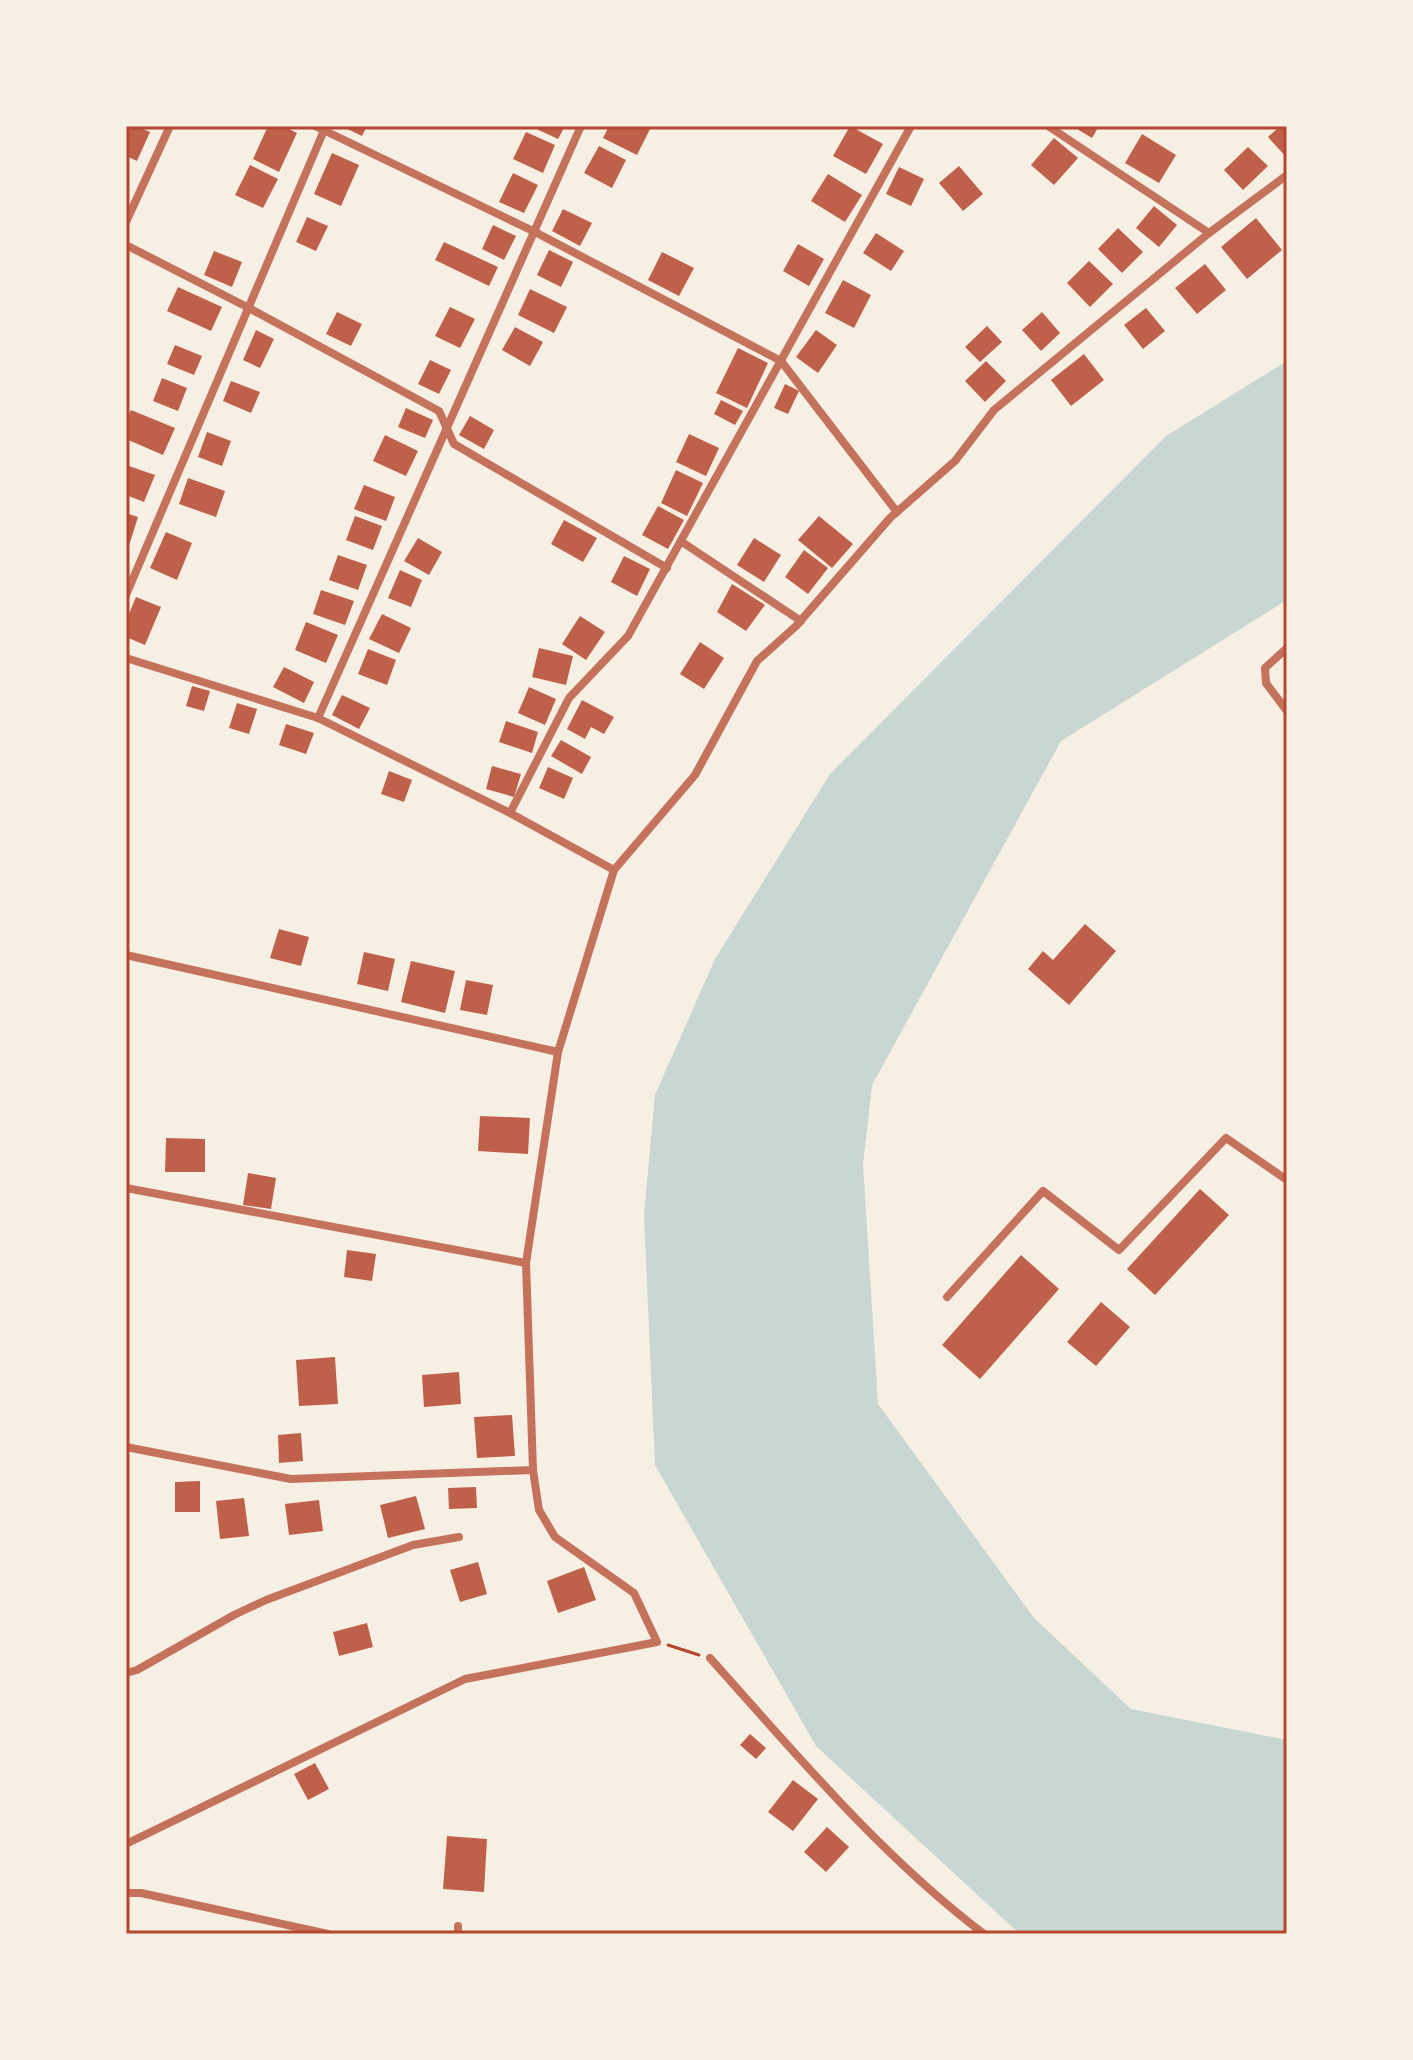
<svg xmlns="http://www.w3.org/2000/svg" width="1413" height="2060" font-family="'Sofia Sans Condensed',sans-serif">
	<style>
		.water { fill: #c9d6d2 }
		.building { fill: #bf614a }
		.lines { fill: none; stroke-linecap: round; stroke-linejoin: round }
		.path { stroke: #b5482f; stroke-width: 3 }
		.minor { stroke: #c5725c; stroke-width: 8 }
		.neatline { fill: none; stroke: #b5482f; stroke-width: 3 }
	</style>
	<rect width="100%" height="100%" fill="#f6efe4"/>
	<path class="water" d="M1287,361V600L1061,741L872,1085L863,1165L878,1404L1034,1618L1131,1709L1287,1740V1934H1020L816,1746L655,1465L644,1215L655,1095L715,959L830,774L1166,436Z"/>
	<g class="building">
		<path d="M126,126H136L150,132L137,161L126,156Z"/>
		<path d="M268,126H283L297,133L279,172L253,159Z"/>
		<path d="M341,126H367L362,136Z"/>
		<path d="M530,126H565L558,139Z"/>
		<path d="M609,126H644L650,129L637,155L603,138Z"/>
		<path d="M850,126L883,144L866,174L833,156Z"/>
		<path d="M1072,126H1099L1092,138Z"/>
		<path d="M1280,126H1287V158L1268,137Z"/>
		<path d="M526,132L555,145L543,173L513,159Z"/>
		<path d="M1142,134L1176,155L1159,183L1125,163Z"/>
		<path d="M1054,138L1078,158L1054,185L1031,165Z"/>
		<path d="M599,146L626,160L612,188L584,173Z"/>
		<path d="M1248,147L1268,166L1243,190L1224,170Z"/>
		<path d="M332,153L359,165L341,206L314,194Z"/>
		<path d="M250,165L278,179L263,208L235,195Z"/>
		<path d="M959,166L983,194L963,211L939,183Z"/>
		<path d="M899,167L924,179L911,206L886,194Z"/>
		<path d="M513,173L538,185L524,213L499,202Z"/>
		<path d="M828,174L862,195L845,222L811,201Z"/>
		<path d="M1154,206L1177,225L1159,247L1136,228Z"/>
		<path d="M563,209L592,223L580,246L552,231Z"/>
		<path d="M307,217L328,226L316,251L296,242Z"/>
		<path d="M1256,218L1282,250L1247,279L1221,247Z"/>
		<path d="M493,225L516,236L504,260L482,249Z"/>
		<path d="M1118,228L1143,252L1122,273L1098,249Z"/>
		<path d="M876,233L904,251L891,271L863,253Z"/>
		<path d="M444,242L498,267L489,286L435,260Z"/>
		<path d="M798,244L824,259L809,286L783,271Z"/>
		<path d="M549,250L573,262L561,287L537,275Z"/>
		<path d="M214,251L242,262L232,287L204,275Z"/>
		<path d="M662,252L694,268L679,296L648,280Z"/>
		<path d="M1089,261L1113,284L1090,307L1067,283Z"/>
		<path d="M1205,264L1226,290L1197,314L1175,288Z"/>
		<path d="M843,280L871,295L854,328L825,313Z"/>
		<path d="M178,287L222,307L211,331L167,311Z"/>
		<path d="M530,289L567,307L554,333L518,315Z"/>
		<path d="M450,307L475,319L460,348L435,336Z"/>
		<path d="M1146,308L1165,331L1143,349L1124,325Z"/>
		<path d="M337,312L362,324L351,346L326,334Z"/>
		<path d="M1042,312L1060,333L1041,351L1022,330Z"/>
		<path d="M987,326L1002,342L980,362L965,347Z"/>
		<path d="M515,327L543,342L530,366L502,350Z"/>
		<path d="M256,330L274,339L260,368L243,360Z"/>
		<path d="M816,330L837,345L818,373L796,357Z"/>
		<path d="M175,345L202,356L194,375L167,364Z"/>
		<path d="M738,348L768,363L747,408L716,393Z"/>
		<path d="M1084,354L1104,380L1071,406L1051,380Z"/>
		<path d="M430,360L451,370L439,394L418,384Z"/>
		<path d="M986,361L1006,381L985,402L965,381Z"/>
		<path d="M162,378L187,388L178,411L153,401Z"/>
		<path d="M231,381L260,392L251,413L223,401Z"/>
		<path d="M785,384L799,391L788,414L774,408Z"/>
		<path d="M721,400L743,411L735,425L714,414Z"/>
		<path d="M406,408L433,420L425,438L398,427Z"/>
		<path d="M131,410L175,428L163,455L126,439V420Z"/>
		<path d="M470,416L494,430L484,449L459,435Z"/>
		<path d="M207,432L231,441L222,466L198,457Z"/>
		<path d="M689,434L719,448L706,476L676,462Z"/>
		<path d="M385,435L418,451L406,476L373,461Z"/>
		<path d="M126,465L155,475L144,502L126,495Z"/>
		<path d="M676,470L703,483L687,516L661,503Z"/>
		<path d="M188,478L225,491L216,517L179,504Z"/>
		<path d="M364,485L395,497L386,521L354,509Z"/>
		<path d="M658,506L684,520L668,549L642,535Z"/>
		<path d="M126,513L138,517L127,552H126Z"/>
		<path d="M355,516L382,526L373,550L346,540Z"/>
		<path d="M819,516L853,544L832,568L798,540Z"/>
		<path d="M564,520L597,538L583,562L551,544Z"/>
		<path d="M166,532L192,543L177,580L150,568Z"/>
		<path d="M418,538L442,552L429,575L404,561Z"/>
		<path d="M754,538L781,555L764,582L737,565Z"/>
		<path d="M804,550L828,568L808,594L785,577Z"/>
		<path d="M338,555L367,565L358,590L329,580Z"/>
		<path d="M624,556L650,569L637,596L611,582Z"/>
		<path d="M400,570L422,580L411,607L388,598Z"/>
		<path d="M732,584L765,605L746,631L717,612Z"/>
		<path d="M321,590L354,601L345,625L313,614Z"/>
		<path d="M136,597L161,607L145,645L126,637V621Z"/>
		<path d="M382,614L411,628L399,653L369,639Z"/>
		<path d="M580,616L605,632L586,660L562,644Z"/>
		<path d="M306,622L338,635L326,663L295,650Z"/>
		<path d="M700,642L724,658L704,689L680,674Z"/>
		<path d="M539,648L573,656L566,685L532,677Z"/>
		<path d="M368,649L396,660L387,685L358,674Z"/>
		<path d="M284,667L314,682L304,703L273,687Z"/>
		<path d="M192,686L210,691L204,711L186,706Z"/>
		<path d="M529,687L556,699L545,725L518,713Z"/>
		<path d="M342,695L370,708L359,729L332,715Z"/>
		<path d="M582,700L614,717L604,734L591,727L585,739L567,729Z"/>
		<path d="M237,703L257,709L249,734L229,728Z"/>
		<path d="M506,721L538,732L532,753L499,742Z"/>
		<path d="M286,724L314,733L306,754L279,745Z"/>
		<path d="M561,740L591,757L582,774L551,756Z"/>
		<path d="M492,766L521,774L514,797L486,789Z"/>
		<path d="M548,767L573,778L564,799L539,788Z"/>
		<path d="M389,771L412,780L404,802L381,794Z"/>
		<path d="M1085,924L1116,951L1069,1005L1028,969L1043,951L1053,960Z"/>
		<path d="M279,929L309,937L301,966L270,958Z"/>
		<path d="M364,952L395,959L388,991L357,984Z"/>
		<path d="M411,961L455,971L445,1013L401,1002Z"/>
		<path d="M466,980L493,985L487,1015L460,1010Z"/>
		<path d="M480,1116L530,1118L528,1154L478,1151Z"/>
		<path d="M166,1138L205,1139V1172H165Z"/>
		<path d="M248,1173L276,1178L271,1209L243,1205Z"/>
		<path d="M1200,1189L1229,1215L1155,1295L1127,1269Z"/>
		<path d="M347,1250L376,1254L372,1281L344,1277Z"/>
		<path d="M1021,1255L1059,1289L980,1379L942,1345Z"/>
		<path d="M1101,1302L1130,1327L1096,1366L1067,1342Z"/>
		<path d="M335,1357L338,1404L299,1406L296,1360Z"/>
		<path d="M459,1372L461,1404L424,1407L422,1375Z"/>
		<path d="M512,1415L515,1456L477,1458L474,1417Z"/>
		<path d="M301,1433L303,1461L279,1463L278,1435Z"/>
		<path d="M200,1481V1512H175V1482Z"/>
		<path d="M476,1487L477,1508L449,1509L448,1488Z"/>
		<path d="M416,1496L425,1529L388,1538L380,1505Z"/>
		<path d="M244,1498L249,1536L220,1539L216,1501Z"/>
		<path d="M319,1500L323,1531L289,1535L285,1504Z"/>
		<path d="M478,1562L487,1594L460,1602L450,1570Z"/>
		<path d="M584,1567L596,1600L558,1613L547,1581Z"/>
		<path d="M367,1623L373,1647L339,1656L333,1632Z"/>
		<path d="M750,1734L766,1748L756,1759L740,1745Z"/>
		<path d="M315,1763L329,1789L308,1800L294,1774Z"/>
		<path d="M793,1780L818,1799L793,1831L768,1812Z"/>
		<path d="M827,1827L849,1847L826,1872L804,1852Z"/>
		<path d="M447,1836L487,1839L484,1892L443,1889Z"/>
	</g>
	<g class="lines">
		<path class="path" d="M668,1645L699,1655"/>
		<g class="minor">
			<path d="M315,126L533,231L781,361L897,512"/>
			<path d="M1048,126L1209,233"/>
			<path d="M126,222L170,126"/>
			<path d="M126,245L247,307L439,411L454,444L667,568"/>
			<path d="M682,542L801,621"/>
			<path d="M126,595L325,128"/>
			<path d="M1287,648L1265,668L1266,683L1287,711"/>
			<path d="M126,658L318,718L510,813L614,870"/>
			<path d="M318,718L581,126"/>
			<path d="M510,813L569,698L628,636L911,126"/>
			<path d="M126,955L558,1052"/>
			<path d="M126,1188L526,1263"/>
			<path d="M947,1297L1043,1191L1119,1250L1226,1138L1287,1180"/>
			<path d="M126,1447L291,1479L533,1470"/>
			<path d="M710,1658C796,1754 881,1856 984,1934"/>
			<path d="M126,1673L137,1670L234,1615L266,1600L413,1545L459,1537"/>
			<path d="M126,1844L465,1679L657,1642L634,1593L555,1537L539,1510L533,1470L526,1263L558,1052L614,870L695,775L757,661L796,626L890,518L955,461L994,410L1209,233L1287,175"/>
			<path d="M126,1893H141L328,1934"/>
			<path d="M458,1934V1926"/>
		</g>
	</g>
	<rect width="1413" height="2060" fill="none" stroke="#f6efe4" stroke-width="256"/>
	<rect x="128" y="128" width="1157" height="1804" class="neatline"/>
</svg>
